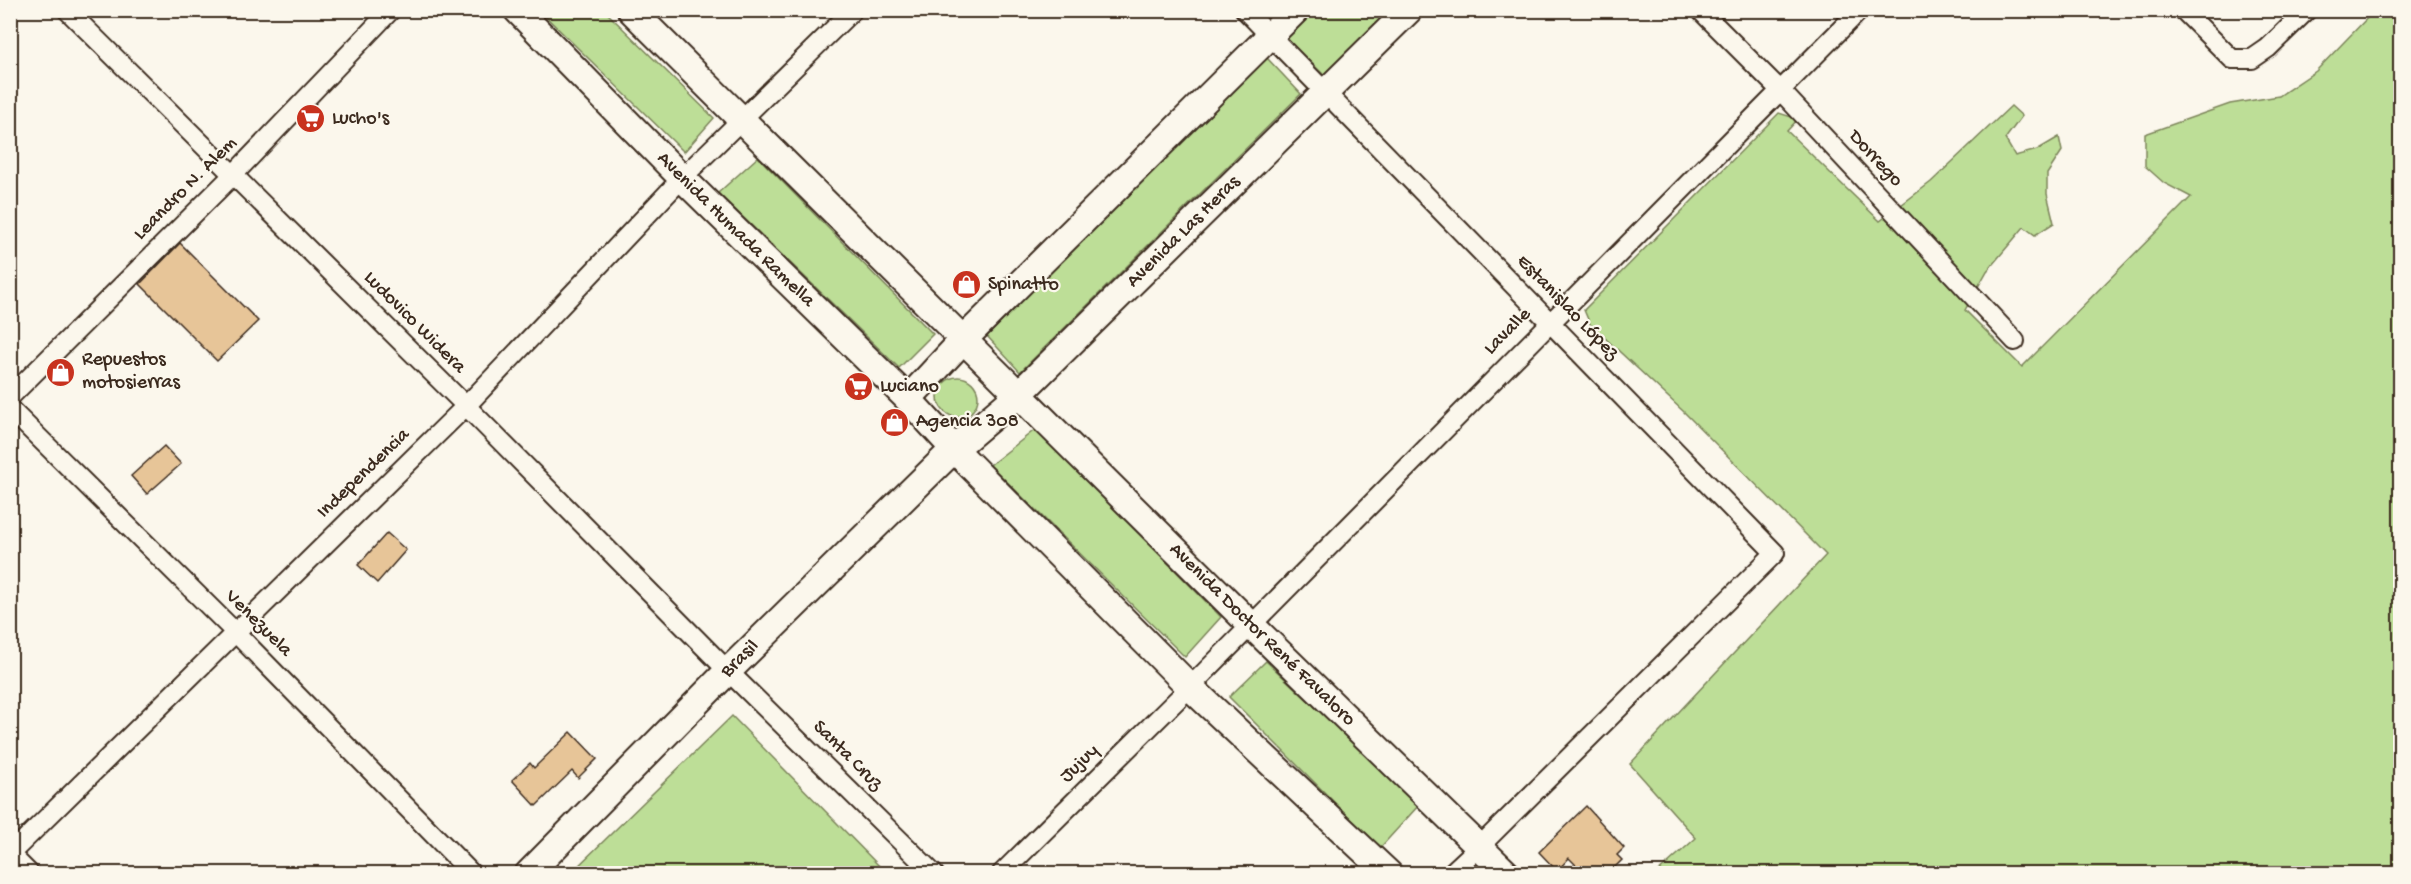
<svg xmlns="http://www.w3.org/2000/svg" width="2411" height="884" font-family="'Gochi Hand',sans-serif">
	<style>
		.green { fill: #bdde97; stroke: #7c845a; stroke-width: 1.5 }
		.building { fill: #e7c598; stroke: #3b2a1e; stroke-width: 1.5 }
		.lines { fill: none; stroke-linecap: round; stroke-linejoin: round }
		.street-casing { stroke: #3b2a1e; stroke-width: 22 }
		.secondary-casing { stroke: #3b2a1e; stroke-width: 30 }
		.street { stroke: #fbf7ec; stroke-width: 18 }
		.secondary { stroke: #fbf7ec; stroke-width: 26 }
		.labels { text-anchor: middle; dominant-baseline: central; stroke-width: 4.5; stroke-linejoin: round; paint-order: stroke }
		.poi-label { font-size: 20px; fill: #3b2a1e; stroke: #fbf7ec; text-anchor: start }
		.street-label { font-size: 20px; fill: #3b2a1e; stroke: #fbf7ec }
	</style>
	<rect width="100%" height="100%" fill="#fbf7ec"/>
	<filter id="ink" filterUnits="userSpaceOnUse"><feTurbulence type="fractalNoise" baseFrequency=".0167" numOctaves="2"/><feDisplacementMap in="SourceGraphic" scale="12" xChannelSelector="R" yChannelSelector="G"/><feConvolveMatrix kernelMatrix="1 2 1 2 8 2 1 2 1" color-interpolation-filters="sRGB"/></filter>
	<g filter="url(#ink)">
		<g class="green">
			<path d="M540,11H605L714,118L684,152Z"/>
			<path d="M1312,11H1389L1325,76L1285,37Z"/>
			<path d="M2374,11H2400V873H1657L1696,838L1630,764L1826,555L1683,411L1590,324L1584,310L1779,113L1798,119L1787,131L1880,221L1931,182L2011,106L2022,116L2005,139L2015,156L2037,150L2059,137L2062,151L2047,174V194L2054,223L2035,235L2024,227L1987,271L1965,310L2022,367L2191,197L2164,183L2145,166V134L2230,104L2279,96L2316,71Z"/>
			<path d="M1267,58L1301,94L1020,372L987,336Z"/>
			<path d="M758,157L933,334L899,368L718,193Z"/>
			<circle cx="958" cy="397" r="20"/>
			<path d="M1036,429L1221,617L1185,657L990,465Z"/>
			<path d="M1266,661L1419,805L1380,848L1229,697Z"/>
			<path d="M732,716L886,873H571Z"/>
		</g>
		<g class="building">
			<path d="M180,243L258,321L217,361L140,284Z"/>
			<path d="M164,446L181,464L147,494L131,476Z"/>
			<path d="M387,533L406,550L377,583L358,565Z"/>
			<path d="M571,732L597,759L578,778L572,771L536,806L512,780L530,763L534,768Z"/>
			<path d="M1586,806L1624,848L1617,855L1622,860L1609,873H1584L1569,858L1557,871L1539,852Z"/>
		</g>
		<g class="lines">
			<defs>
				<g id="street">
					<path d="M67,10L466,406L728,671L934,874"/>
					<path d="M1245,10L1775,553L1480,846L1450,874"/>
					<path d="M1700,10L1780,90L2015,341"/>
					<path d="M2183,10L2232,59H2252L2268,48L2307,10"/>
					<path d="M10,397L233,175L391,10"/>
					<path d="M10,409L235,632L472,874"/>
					<path d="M10,854L466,406L682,178L853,10"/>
					<path d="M10,854L30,874"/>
					<path d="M1001,874L1190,687L1860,10"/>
				</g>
				<g id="secondary">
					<path id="s1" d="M517,10L682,178L908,399L954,449L1190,687L1389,874"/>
					<path id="s2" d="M631,10L1251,625L1507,874"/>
					<path d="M908,399L964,339L1296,10"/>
					<path id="s3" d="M528,874L728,671L954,449L1018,395L1409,10"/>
				</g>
			</defs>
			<use href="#street" class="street-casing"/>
			<use href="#secondary" class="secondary-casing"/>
			<use href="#street" class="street"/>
			<use href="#secondary" class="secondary"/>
		</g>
	</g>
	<defs>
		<symbol id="supermarket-disc" viewBox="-11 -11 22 22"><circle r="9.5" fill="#c8321e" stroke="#fbf7ec"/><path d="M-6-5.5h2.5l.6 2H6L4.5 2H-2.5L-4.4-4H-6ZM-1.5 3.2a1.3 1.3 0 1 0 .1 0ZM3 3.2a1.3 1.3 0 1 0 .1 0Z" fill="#fff"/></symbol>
		<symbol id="shop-disc" viewBox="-11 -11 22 22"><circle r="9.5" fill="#c8321e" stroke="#fbf7ec"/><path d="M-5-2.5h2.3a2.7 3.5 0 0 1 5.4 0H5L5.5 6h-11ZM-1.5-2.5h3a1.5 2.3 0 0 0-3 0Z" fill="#fff"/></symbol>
	</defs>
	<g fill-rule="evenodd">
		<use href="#supermarket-disc" x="294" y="102" width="33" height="33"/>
		<use href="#shop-disc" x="950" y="268" width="33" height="33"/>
		<use href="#shop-disc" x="44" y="356" width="33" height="33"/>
		<use href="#supermarket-disc" x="842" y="370" width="33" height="33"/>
		<use href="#shop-disc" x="878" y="406" width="33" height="33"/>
	</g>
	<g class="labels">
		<g class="poi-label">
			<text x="332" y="119">Lucho's</text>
			<text x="988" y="285">Spinatto</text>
			<text x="82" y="360">Repuestos<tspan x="82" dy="23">motosierras</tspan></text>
			<text x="880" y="387">Luciano</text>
			<text x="916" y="422">Agencia 308</text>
		</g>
		<g class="street-label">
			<text transform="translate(1875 159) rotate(47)">Dorrego</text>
			<text transform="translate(186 189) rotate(-45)">Leandro N. Alem</text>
			<text stroke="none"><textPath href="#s1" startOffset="310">Avenida Humada Ramella</textPath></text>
			<text stroke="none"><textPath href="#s3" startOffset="918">Avenida Las Heras</textPath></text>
			<text transform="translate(1567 308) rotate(46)">Estanislao López</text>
			<text transform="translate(414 323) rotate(45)">Ludovico Widera</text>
			<text transform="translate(1508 332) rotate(-45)">Lavalle</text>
			<text transform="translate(364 474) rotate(-44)">Independencia</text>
			<text transform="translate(258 624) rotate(45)">Venezuela</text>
			<text stroke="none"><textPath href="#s2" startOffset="888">Avenida Doctor René Favaloro</textPath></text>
			<text stroke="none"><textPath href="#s3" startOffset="302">Brasil</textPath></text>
			<text transform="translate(847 756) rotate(45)">Santa Cruz</text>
			<text transform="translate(1080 764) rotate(-45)">Jujuy</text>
		</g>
	</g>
	<rect width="2411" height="884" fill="none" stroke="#fbf7ec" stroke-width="36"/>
	<rect x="18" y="18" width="2375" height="848" fill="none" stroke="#3b2a1e" stroke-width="2" filter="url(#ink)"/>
</svg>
